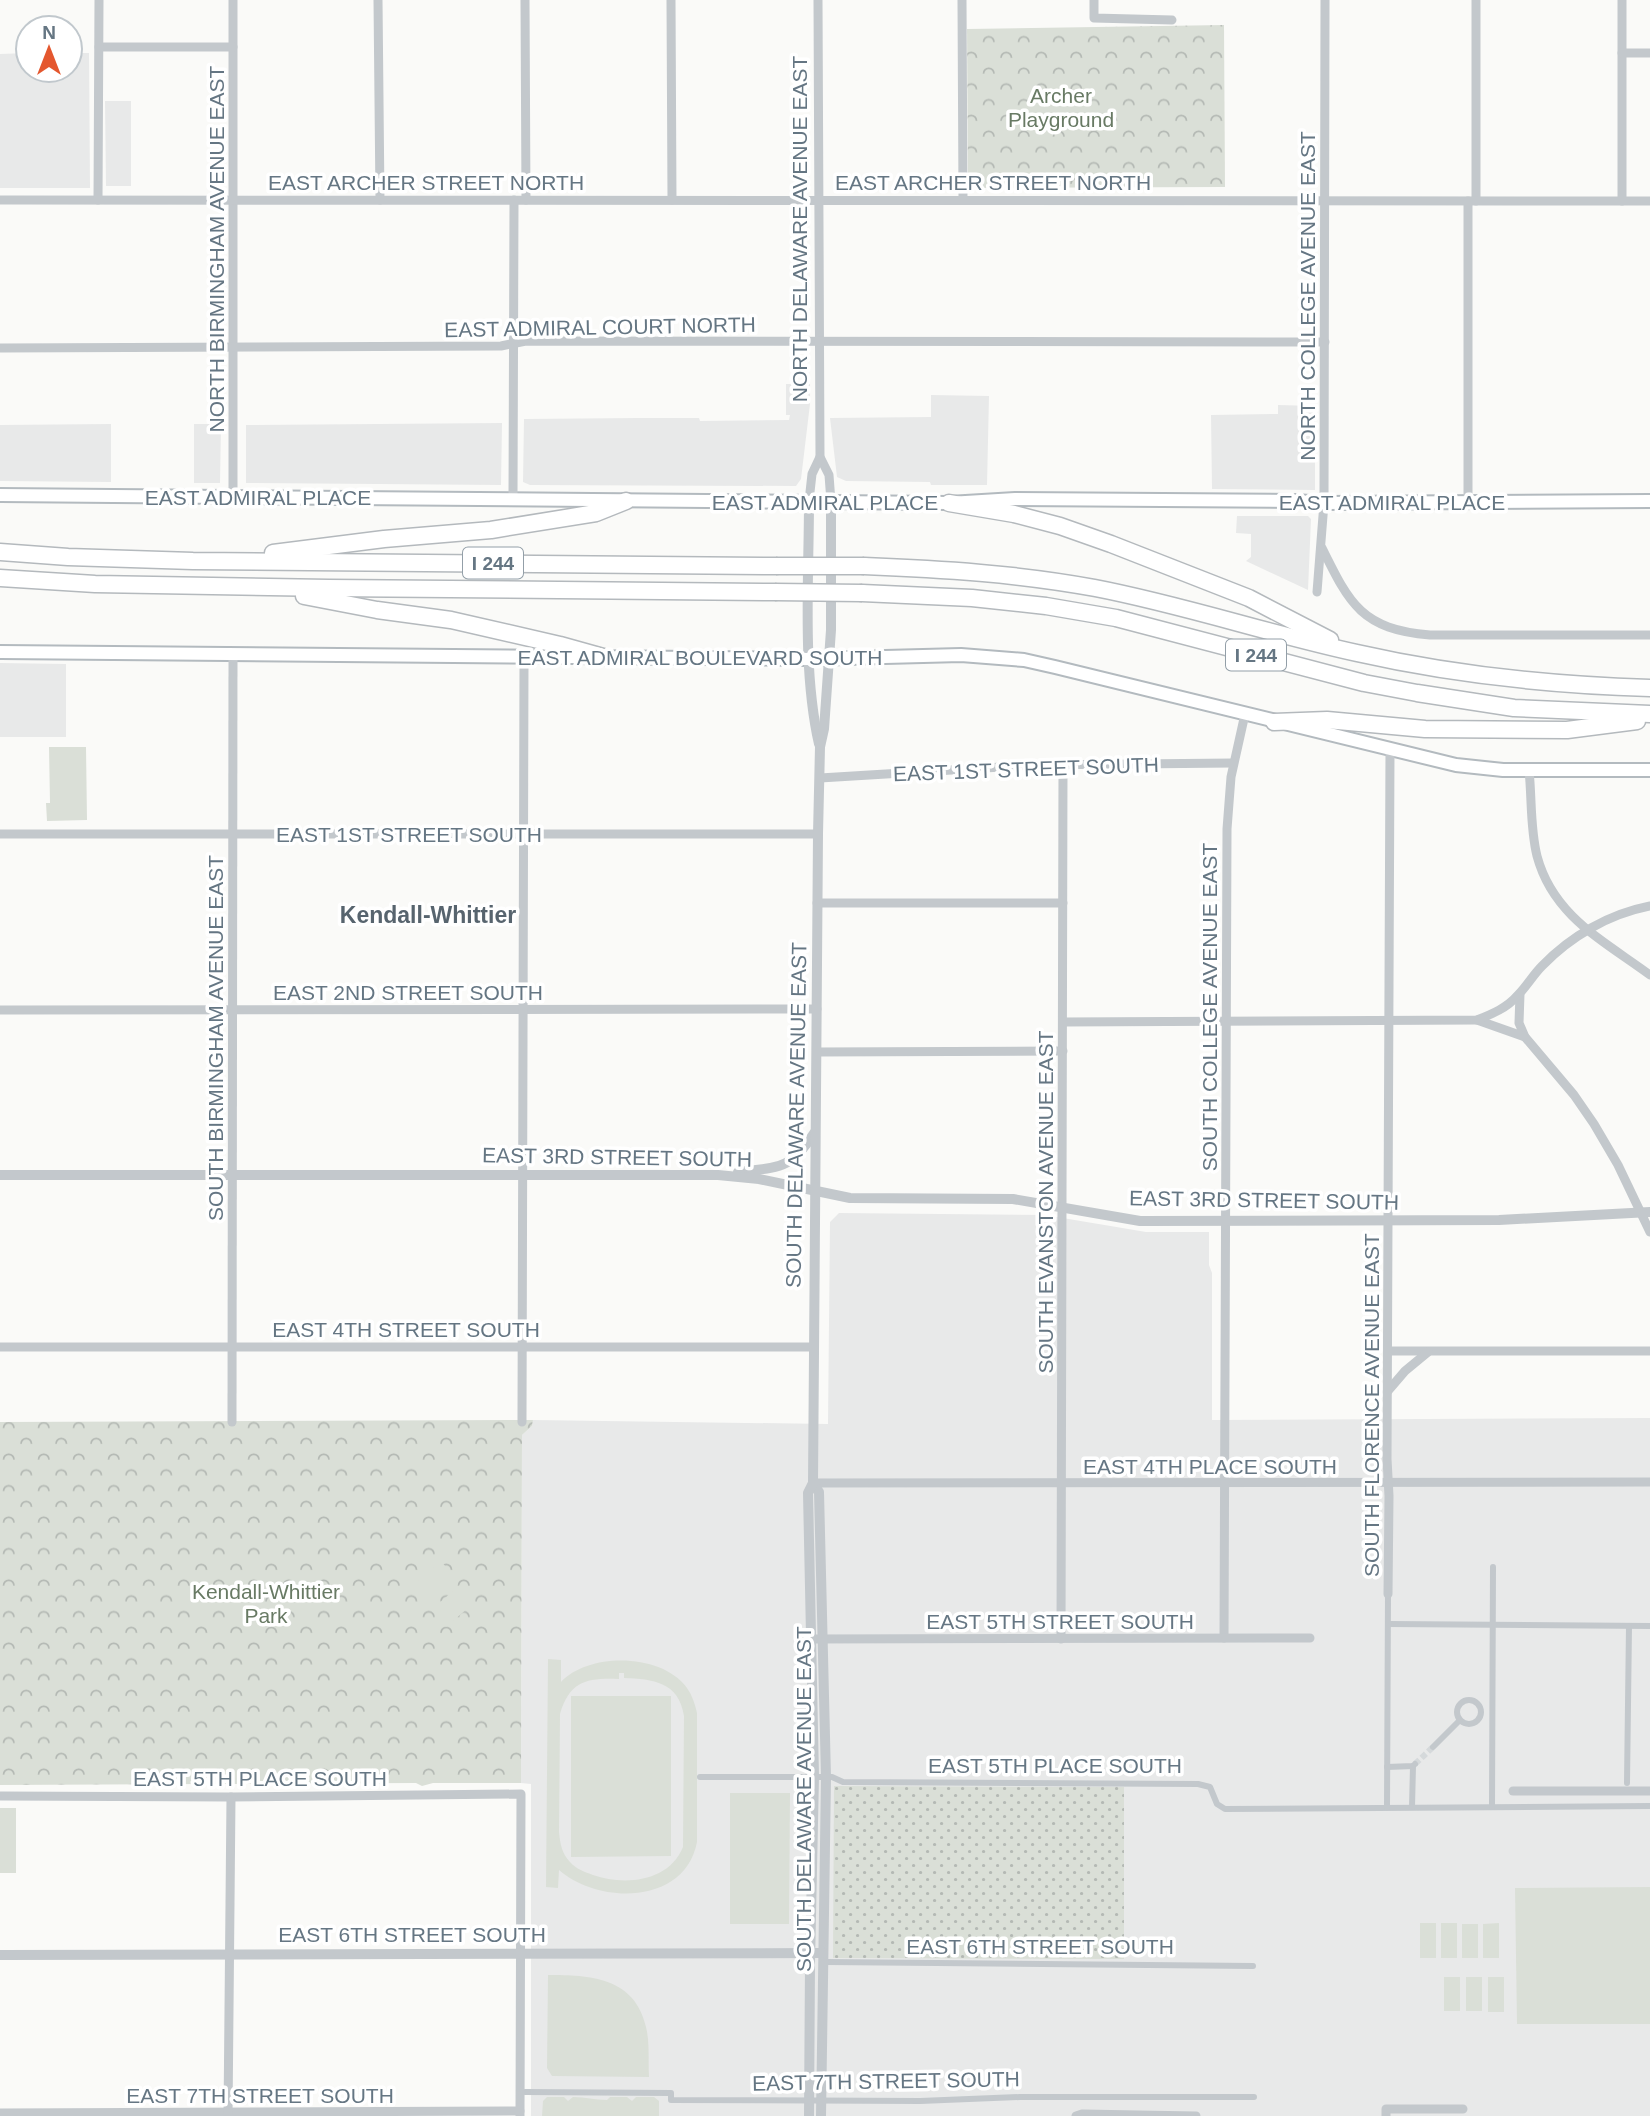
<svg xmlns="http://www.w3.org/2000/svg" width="1650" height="2116" font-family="Helvetica,sans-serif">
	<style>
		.built { fill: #e8e9e9 }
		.grass { fill: url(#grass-dots) }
		.park { fill: url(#park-crowns) }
		.garden { fill: #dadfd7; fill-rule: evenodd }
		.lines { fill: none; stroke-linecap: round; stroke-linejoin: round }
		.pedestrian-tunnel { stroke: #d5d9db; stroke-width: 6; stroke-dasharray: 6 3; stroke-linecap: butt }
		.secondary-casing { stroke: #b3babf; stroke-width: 16 }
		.motorway-casing { stroke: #b4b9bd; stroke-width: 19 }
		.pedestrian { stroke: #c3c8cc; stroke-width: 6 }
		.minor { stroke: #c3c8cc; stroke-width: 9 }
		.tertiary { stroke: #c3c8cc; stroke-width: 10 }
		.secondary { stroke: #fff; stroke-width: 12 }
		.motorway { stroke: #fff; stroke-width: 16 }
		.motorway-bridge-casing { stroke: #b4b9bd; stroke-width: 19; stroke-linecap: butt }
		.motorway-bridge { stroke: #fff; stroke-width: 16 }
		.labels { text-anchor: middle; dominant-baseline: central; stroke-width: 7; stroke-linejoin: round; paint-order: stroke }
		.shield { fill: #fff; stroke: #939fa8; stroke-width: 2 }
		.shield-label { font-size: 19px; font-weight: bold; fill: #657683 }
		.park-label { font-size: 21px; fill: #687a64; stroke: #fff }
		.street-label { font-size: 21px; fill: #657683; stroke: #fff }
		.neighbourhood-label { font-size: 23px; font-weight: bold; fill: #57646e; stroke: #fff }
	</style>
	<defs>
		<pattern id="grass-dots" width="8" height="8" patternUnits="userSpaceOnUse" patternTransform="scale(1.75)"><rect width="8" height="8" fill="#dadfd7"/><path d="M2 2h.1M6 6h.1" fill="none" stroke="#b4b9b4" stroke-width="1.8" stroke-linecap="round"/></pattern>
		<pattern id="park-crowns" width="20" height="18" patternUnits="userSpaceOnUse" patternTransform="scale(1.75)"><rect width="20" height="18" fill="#dadfd7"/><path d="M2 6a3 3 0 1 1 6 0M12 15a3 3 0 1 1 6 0" fill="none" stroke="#b4b9b4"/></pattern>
	</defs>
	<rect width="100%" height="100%" fill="#fafaf8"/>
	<g class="built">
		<path d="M28,53V70H70V53H89L90,188H0V54Z"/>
		<path d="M105,101H131V186H106Z"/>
		<path d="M786,384H810V404L801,479L796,486L530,485L523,482L524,419L638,418H699L700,421L789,420L790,415H786Z"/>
		<path d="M931,395L989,396L987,485H931L930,482L846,481L837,477L830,418L931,417Z"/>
		<path d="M1278,405L1315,406V490L1212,489L1211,415L1278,414Z"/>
		<path d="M502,423L501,485L246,483V425Z"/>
		<path d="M111,424V482L0,481V425Z"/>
		<path d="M194,424H221L220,483H194Z"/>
		<path d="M1237,516H1308L1311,519L1308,590L1246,561L1251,557V534L1236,533Z"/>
		<path d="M0,663L66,664V737H0Z"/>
		<path d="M839,1213L1045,1215L1146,1232H1209V1265L1212,1273V1420L1650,1418V2116H531V1784L521,1783L522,1435L532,1426L533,1420L828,1424L830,1222Z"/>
	</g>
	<path class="grass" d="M834,1786L1124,1787V1959L833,1958Z"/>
	<g class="park">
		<path d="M1224,25L1225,187L968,188L967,29Z"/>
		<path d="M533,1420L532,1426L522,1435L521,1783H433L422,1786L416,1783L0,1785V1422Z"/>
	</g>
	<g class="garden">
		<path d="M49,747H86L87,820L47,821L46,803H50Z"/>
		<path d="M441,1561L455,1578L426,1604L411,1587Z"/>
		<path d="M460,1585L475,1602L446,1627L431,1610Z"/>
		<path d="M548,1659L561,1660V1682C589,1652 662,1653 687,1688C692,1695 695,1704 697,1713V1842C685,1905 599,1905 559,1870L558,1888L546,1887ZM619,1673H624V1678C653,1679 679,1682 684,1716L683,1847C669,1882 624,1886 593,1875C585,1872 576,1869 570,1862C562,1854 560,1843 559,1832L560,1714C570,1680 588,1678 619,1679Z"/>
		<path d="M571,1696H671V1856L571,1857Z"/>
		<path d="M730,1793H790L789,1924H730Z"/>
		<rect x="0" y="1808" width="16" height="65"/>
		<path d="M1650,1887V2024H1517L1515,1888Z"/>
		<rect x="1420" y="1923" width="16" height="35"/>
		<rect x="1441" y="1923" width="16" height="35"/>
		<path d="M1499,1923V1958H1483V1924Z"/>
		<rect x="1462" y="1924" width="16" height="34"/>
		<path d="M548,1975C589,1975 635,1977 646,2027C650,2043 648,2061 649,2077L552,2076L547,2068Z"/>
		<rect x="1444" y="1977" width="16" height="34"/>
		<rect x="1466" y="1977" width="16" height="34"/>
		<rect x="1488" y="1977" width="16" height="35"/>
		<path d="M547,2097H564L568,2101L573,2097C586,2097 594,2100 607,2100L610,2097H627L632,2101L636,2097H654L659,2101V2116H542L543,2101Z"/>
	</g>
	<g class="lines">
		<path class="pedestrian-tunnel" d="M1415,1764L1433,1747"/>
		<defs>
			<g id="secondary">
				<path d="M0,495L949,503L1015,499L1295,501L1324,503L1650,501"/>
				<path d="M0,652L809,659L961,655L1024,660L1055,667L1456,765L1503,770H1650"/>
			</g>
			<g id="motorway">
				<path d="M949,503L1014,514L1060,526L1111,544L1249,598L1330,640"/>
				<path d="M0,552L68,557L193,561L776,566"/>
				<path d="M273,553L384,539L491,530L596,513L626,501"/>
				<path d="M864,566C942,569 1019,574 1095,588C1184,605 1269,634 1357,653C1454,675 1551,685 1650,688"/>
				<path d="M0,578L95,584L329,588L775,592"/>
				<path d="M862,593L972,598L1046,606L1116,618L1364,683L1417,693L1514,708L1650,714"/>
				<path d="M304,596L377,610L451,620L560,645L603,657"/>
				<path d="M1274,722L1327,720L1425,729L1567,730L1637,721"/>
			</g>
		</defs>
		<use href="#secondary" class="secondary-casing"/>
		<use href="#motorway" class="motorway-casing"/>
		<g class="pedestrian">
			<path d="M1388,1624L1650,1626"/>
			<circle cx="1469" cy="1712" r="12"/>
			<path d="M1433,1747L1460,1720"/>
			<path d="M1387,1767L1413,1766L1415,1764"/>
			<path d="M700,1777H832L843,1782L1198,1784L1210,1787L1217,1804L1225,1809L1650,1806"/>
			<path d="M1627,1783L1629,1626"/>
			<path d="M1492,1806L1493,1567"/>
			<path d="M1387,1807L1388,1594"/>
			<path d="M1412,1807L1413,1766"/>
			<path d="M827,1962L1253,1966"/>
			<path d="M525,2092L671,2093V2100L920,2101L1020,2097H1254"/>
		</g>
		<g class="minor">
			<path d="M233,0V497"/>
			<path d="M378,0L380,200"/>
			<path d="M525,0L526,200"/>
			<path d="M671,0L672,200"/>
			<path d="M818,0L820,457L829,475L831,502"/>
			<path d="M962,0L963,200"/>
			<path d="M1094,0V18L1172,20"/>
			<path d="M1476,0V201"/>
			<path d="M1622,0V201"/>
			<path d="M99,47H233"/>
			<path d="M1622,53H1650"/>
			<path d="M0,200L1650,201"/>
			<path d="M98,200L99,0"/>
			<path d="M0,348L501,346L526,341L1325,342"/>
			<path d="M513,499L514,200"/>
			<path d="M809,501L812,474L820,457"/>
			<path d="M1468,503V201"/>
			<path d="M1322,548C1350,605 1362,629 1430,635H1650"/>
			<path d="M1317,592L1324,503L1325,0"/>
			<path d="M1529,770C1532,799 1530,828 1537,856C1553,916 1604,941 1650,975"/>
			<path d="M820,778L1033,765L1233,763"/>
			<path d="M0,834H818"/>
			<path d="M817,903H1063"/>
			<path d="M1520,994L1519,1023L1525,1037L1574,1095L1594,1124L1618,1165L1650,1232"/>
			<path d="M0,1010L817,1009"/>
			<path d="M1477,1020L1525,1037"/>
			<path d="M1063,1022L1477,1020C1492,1014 1507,1008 1518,995C1527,986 1533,975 1542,966C1571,936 1609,914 1650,906"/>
			<path d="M817,1052L1063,1051"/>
			<path d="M0,1347H813"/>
			<path d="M1388,1351H1650"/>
			<path d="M1387,1392L1405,1371L1428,1352"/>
			<path d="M232,1422L233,654"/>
			<path d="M522,1422L524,657"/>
			<path d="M813,1483L1650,1482"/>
			<path d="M1388,1594L1389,1496L1387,1459L1390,750"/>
			<path d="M1224,1638L1227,829L1231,777L1245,714"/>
			<path d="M810,1639L1310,1638"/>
			<path d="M1061,1639L1063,765"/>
			<path d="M1513,1791H1650"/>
			<path d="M0,1796L231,1797L521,1794L520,2116"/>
			<path d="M0,2113L520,2111"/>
			<path d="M228,2116L231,1797"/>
			<path d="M1076,2116L1082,2114L1196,2116"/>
			<path d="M1386,2116V2109H1463"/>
		</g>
		<g class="tertiary">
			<path d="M809,501C809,579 802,669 819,744"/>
			<path d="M738,1172C780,1167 790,1170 815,1132"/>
			<path d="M0,1175H718L759,1179L850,1198L1013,1199L1140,1221L1499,1220L1650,1212"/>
			<path d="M813,1483L819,1492L826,1777L821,2116"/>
			<path d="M0,1955L823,1953"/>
			<path d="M809,2116L810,1963L814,1776L808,1493L813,1483L818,834L820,747L824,729L831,630V502"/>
		</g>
		<use href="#secondary" class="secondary"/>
		<use href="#motorway" class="motorway"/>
		<defs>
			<g id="motorway-bridge">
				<path d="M776,566H864"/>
				<path d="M775,592L862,593"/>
			</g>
		</defs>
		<use href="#motorway-bridge" class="motorway-bridge-casing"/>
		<use href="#motorway-bridge" class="motorway-bridge"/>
	</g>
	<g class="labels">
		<g class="shield">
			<rect x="463" y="547.5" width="60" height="31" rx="5"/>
			<rect x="1226" y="639.5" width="60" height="31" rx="5"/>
		</g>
		<g class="shield-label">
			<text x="493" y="563">I 244</text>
			<text x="1256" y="655">I 244</text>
		</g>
		<g class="park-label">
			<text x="1061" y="95">Archer<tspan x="1061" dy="24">Playground</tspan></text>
			<text x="266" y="1591">Kendall-Whittier<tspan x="266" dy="24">Park</tspan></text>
		</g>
		<g class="street-label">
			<text x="426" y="182">EAST ARCHER STREET NORTH</text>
			<text x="993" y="182">EAST ARCHER STREET NORTH</text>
			<text transform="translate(799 229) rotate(-90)">NORTH DELAWARE AVENUE EAST</text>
			<text transform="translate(216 249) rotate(-90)">NORTH BIRMINGHAM AVENUE EAST</text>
			<text transform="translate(1307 296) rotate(-90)">NORTH COLLEGE AVENUE EAST</text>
			<text transform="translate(600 327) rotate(-1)">EAST ADMIRAL COURT NORTH</text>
			<text x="258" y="497">EAST ADMIRAL PLACE</text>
			<text x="825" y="502">EAST ADMIRAL PLACE</text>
			<text x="1392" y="502">EAST ADMIRAL PLACE</text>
			<text x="700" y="657">EAST ADMIRAL BOULEVARD SOUTH</text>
			<text transform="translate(1026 769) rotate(-2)">EAST 1ST STREET SOUTH</text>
			<text x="409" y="834">EAST 1ST STREET SOUTH</text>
			<text x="408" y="992">EAST 2ND STREET SOUTH</text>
			<text transform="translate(1209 1007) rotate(-90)">SOUTH COLLEGE AVENUE EAST</text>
			<text transform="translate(215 1038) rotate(-90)">SOUTH BIRMINGHAM AVENUE EAST</text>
			<text transform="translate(796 1115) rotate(-89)">SOUTH DELAWARE AVENUE EAST</text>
			<text transform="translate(617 1157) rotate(1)">EAST 3RD STREET SOUTH</text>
			<text transform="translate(1264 1200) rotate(1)">EAST 3RD STREET SOUTH</text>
			<text transform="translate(1045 1202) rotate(-90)">SOUTH EVANSTON AVENUE EAST</text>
			<text x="406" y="1329">EAST 4TH STREET SOUTH</text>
			<text transform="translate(1371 1405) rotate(-90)">SOUTH FLORENCE AVENUE EAST</text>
			<text x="1210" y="1466">EAST 4TH PLACE SOUTH</text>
			<text x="1060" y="1621">EAST 5TH STREET SOUTH</text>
			<text x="1055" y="1765">EAST 5TH PLACE SOUTH</text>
			<text x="260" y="1778">EAST 5TH PLACE SOUTH</text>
			<text transform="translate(803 1799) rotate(-90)">SOUTH DELAWARE AVENUE EAST</text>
			<text x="412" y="1934">EAST 6TH STREET SOUTH</text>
			<text x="1040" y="1946">EAST 6TH STREET SOUTH</text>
			<text transform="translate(886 2081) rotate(-1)">EAST 7TH STREET SOUTH</text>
			<text x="260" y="2095">EAST 7TH STREET SOUTH</text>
		</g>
		<g class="neighbourhood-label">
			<text x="428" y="915">Kendall-Whittier</text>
		</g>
	</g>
	<g transform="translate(49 49)"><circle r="33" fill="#ffffff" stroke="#c1c8cd" stroke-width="2"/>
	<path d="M0-5L12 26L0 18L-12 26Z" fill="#e4572e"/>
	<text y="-10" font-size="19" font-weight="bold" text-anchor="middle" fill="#657683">N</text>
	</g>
</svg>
